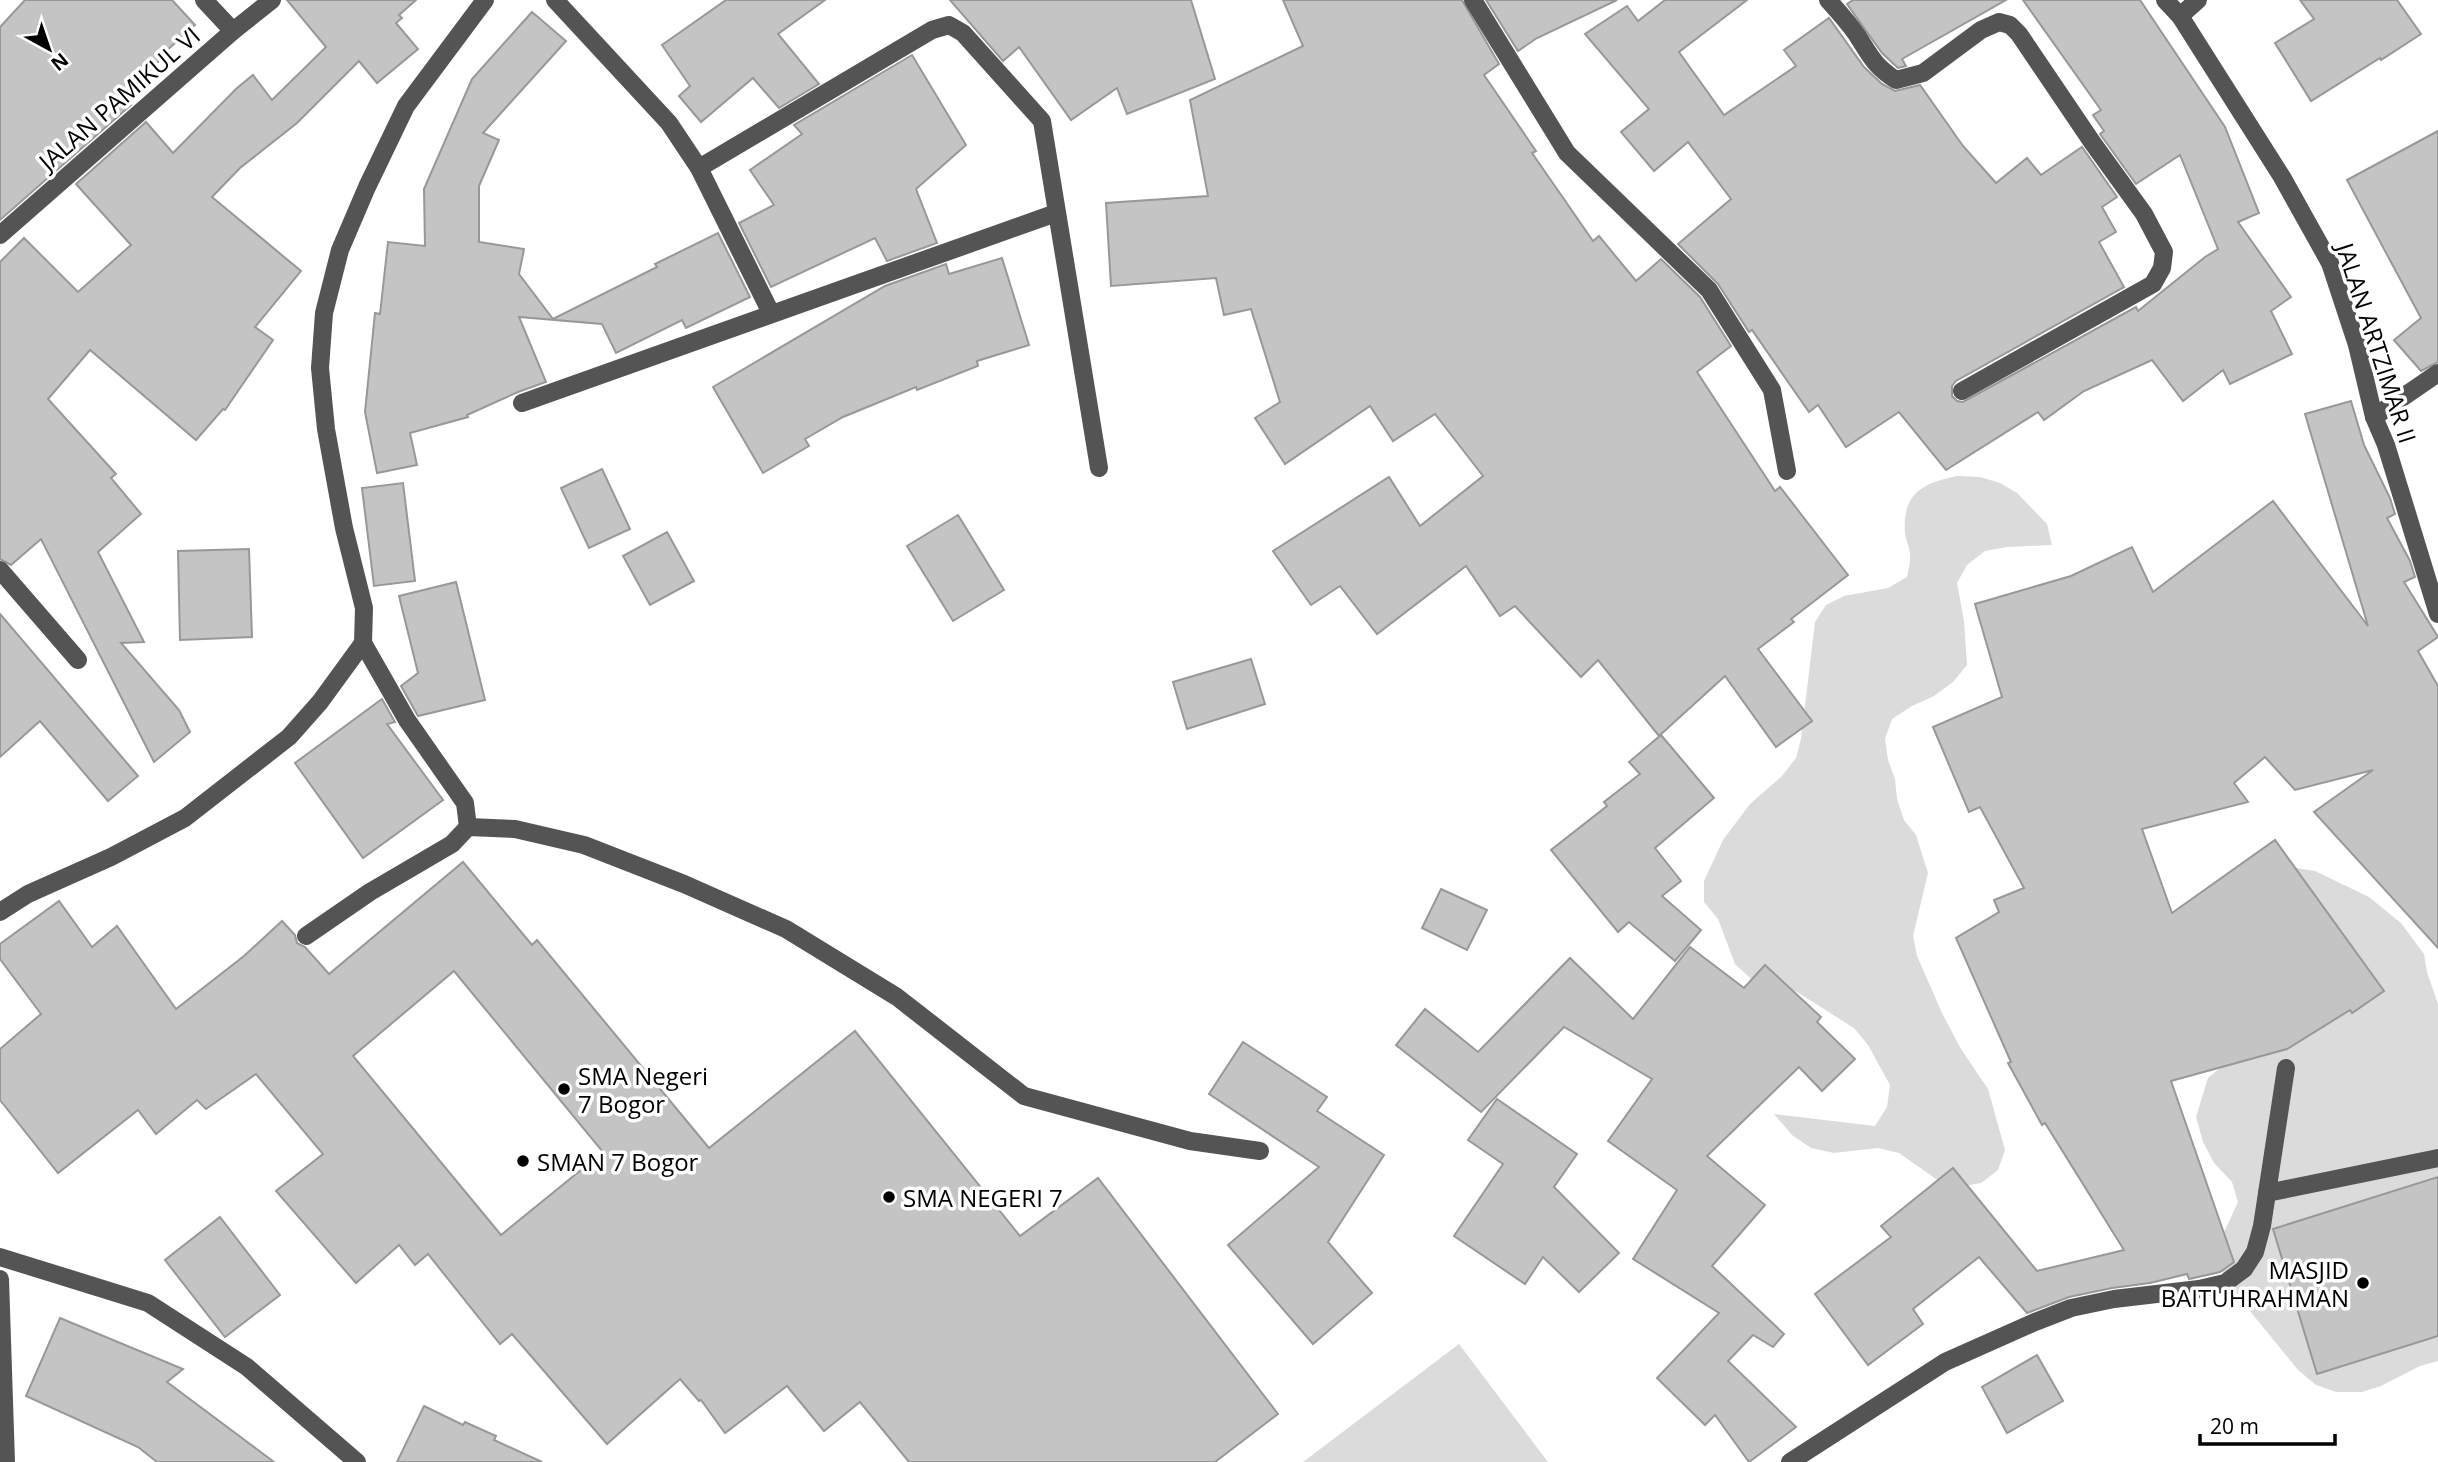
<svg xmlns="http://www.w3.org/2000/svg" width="2438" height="1462" font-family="'Open Sans',sans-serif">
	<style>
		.green { fill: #dbdbdb }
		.building { fill: #c4c4c4; stroke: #989898; stroke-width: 2; fill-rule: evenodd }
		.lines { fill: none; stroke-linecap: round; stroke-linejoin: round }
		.minor { stroke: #545454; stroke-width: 18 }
		.poi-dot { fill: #000; stroke: #fff; stroke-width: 2.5 }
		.labels { text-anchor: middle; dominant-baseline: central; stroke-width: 7; stroke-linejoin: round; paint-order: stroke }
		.street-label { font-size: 24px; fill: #000; stroke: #fff }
		.poi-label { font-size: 24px; fill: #000; stroke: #fff; text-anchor: start }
	</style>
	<rect width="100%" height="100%" fill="#fff"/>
	<g class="green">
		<path d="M1957,476L1980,477L2000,483L2017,493L2047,524L2052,545L2007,547L1985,551L1967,565L1957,583L1964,621L1967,665L1953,682L1934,696L1912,706L1892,719L1885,739L1888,760L1895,779L1897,799L1904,820L1916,835L1928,873L1913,936L1917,956L1942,1013L1961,1049L1988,1089L2005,1150L1998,1170L1981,1183L1959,1187L1936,1179L1899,1153L1878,1148L1834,1153L1811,1148L1792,1135L1774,1114L1875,1126L1887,1107L1890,1085L1868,1045L1854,1028L1797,992L1774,983L1751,979L1735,964L1718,919L1704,902V881L1723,840L1750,804L1782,776L1796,758L1801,739L1815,622L1826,605L1844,596L1888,588L1907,577C1908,570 1911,562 1910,555C1910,548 1906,541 1905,533C1902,494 1922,483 1957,476Z"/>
		<path d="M2273,864L2315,871L2369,897L2401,923L2424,954L2427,972L2438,1004V1361L2420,1366L2381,1386L2362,1392H2336L2316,1385L2298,1370L2227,1283L2219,1263L2220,1241L2238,1202L2232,1182L2214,1163L2203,1142L2196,1117L2208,1078L2225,1064Z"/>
		<path d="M1459,1344L1548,1462H1303Z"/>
	</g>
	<g class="building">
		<path d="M25,0H172L195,25L164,53L165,55L123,97L131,105L0,220V27Z"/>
		<path d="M287,0H416L399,15L402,18L396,23L418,49L377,83L359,61L297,123L240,168L212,197L301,271L255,327L273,340L225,410L223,409L196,440L90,350L48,399L116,474L111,478L141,514L98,552L144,642L121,643L179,710L190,732L154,762L41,539L11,565L0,559V262L24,238L78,292L131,245L76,184L146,122L173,153L237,88L253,75L272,100L326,47Z"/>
		<path d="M726,0H825L778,34L819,84L779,108L753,78L701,122L679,96L690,86L662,45Z"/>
		<path d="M950,0H1191L1215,79L1127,114L1117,88L1071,120L1019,47L1003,61Z"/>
		<path d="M1283,0H1462L1499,64L1484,75L1536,151L1532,153L1593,241L1599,236L1636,281L1661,259L1700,297L1731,346L1697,372L1775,491L1780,487L1848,575L1791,619L1794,622L1758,649L1812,721L1776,747L1725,676L1659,736L1598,660L1581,677L1515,606L1500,616L1466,566L1377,634L1340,586L1311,605L1273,551L1389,477L1420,526L1483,476L1435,414L1393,441L1370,406L1285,464L1255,418L1280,402L1251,309L1224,315L1216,278L1111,286L1106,203L1208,196L1190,100L1303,46Z"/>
		<path d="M1486,0H1617L1537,38L1518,51Z"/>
		<path d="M1665,0H1747L1679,52L1724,115L1796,66L1784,50L1829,18L1864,67L1882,84L1895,91L1920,85L1963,146L1996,183L2027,158L2041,175L2082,147L2117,197L2102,207L2116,232L2099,242L2124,287L1956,381L1952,386V396L1957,401L1963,402L2136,307L2138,311L2205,257L2218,249L2180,155L2136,184L2100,134L2104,131L2093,115L2101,110L2023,0H2140L2225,127L2259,213L2238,222L2291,297L2271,311L2292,354L2230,384L2223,370L2183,401L2152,360L2084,391L2044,420L2038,412L1946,470L1899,412L1846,447L1818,405L1809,412L1752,330L1749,332L1718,284L1678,244L1731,199L1688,142L1654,171L1621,132L1649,109L1585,34L1627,6L1638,21Z"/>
		<path d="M1853,0H2006L1902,59L1906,66L1898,68L1882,53L1847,4Z"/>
		<path d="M2300,0H2397L2421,34L2381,60L2380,58L2311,101L2275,43L2314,19Z"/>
		<path d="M532,12L566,41L483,133L499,140L479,186V242L524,249L519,274L553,319L657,267L655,264L718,233L750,297L686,328L682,320L616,353L602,324L519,317L546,382L518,392L467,415L468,417L410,433L417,465L377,473L365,412L375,313L380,314L388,242L425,246L424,189L472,79Z"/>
		<path d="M912,55L966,145L916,189L937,243L887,261L875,238L771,287L739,223L774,205L750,170L802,134L794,125Z"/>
		<path d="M2438,131V362L2421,371L2394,340L2421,318L2347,180Z"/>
		<path d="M1002,258L1029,345L977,361L978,366L917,390L916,387L843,417L805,439L809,446L763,473L713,387L885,286L946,264L949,274Z"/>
		<path d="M2351,401L2364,445L2390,498L2395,514L2387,518L2410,561L2415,577L2404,582L2438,637L2418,651L2438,686V948L2314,812L2373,770L2295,790L2265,757L2234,783L2248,802L2142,829L2172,913L2275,840L2384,991L2352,1013L2350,1010L2287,1049L2171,1081L2234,1262L2220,1272L2189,1279L2187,1274L2150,1283L2112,1288L2069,1297L2027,1313L1979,1257L1913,1309L1923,1324L1868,1365L1815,1294L1891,1237L1881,1226L1953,1168L2037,1271L2124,1250L2045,1123L2042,1125L2008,1063L2011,1062L1956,938L1999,912L1994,900L2024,888L1980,807L1969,812L1933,727L2002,697L1975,604L2071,576L2132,547L2153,592L2273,501L2368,626L2305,414Z"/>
		<path d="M602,469L630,529L589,548L561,488Z"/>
		<path d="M403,483L415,581L374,586L362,488Z"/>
		<path d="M958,515L1004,590L953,621L907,546Z"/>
		<path d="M667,532L694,581L650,605L623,556Z"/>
		<path d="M249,549L252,637L180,640L178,551Z"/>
		<path d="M456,582L485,700L418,716L401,686L418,673L399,596Z"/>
		<path d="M0,614L138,776L108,801L40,721L0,757Z"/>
		<path d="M1251,659L1265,704L1187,729L1173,682Z"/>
		<path d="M382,699L395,722L387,724L443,800L363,858L295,763Z"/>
		<path d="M1661,735L1714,798L1655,848L1681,881L1662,896L1701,930L1675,961L1629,922L1618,932L1551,850L1607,806L1604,802L1640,774L1629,762Z"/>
		<path d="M463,862L532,945L537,940L709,1148L855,1031L1020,1236L1098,1178L1278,1414L1215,1462H909L860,1402L824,1431L787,1386L725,1433L701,1400L699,1401L680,1379L607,1444L512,1334L500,1344L428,1254L415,1265L399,1245L356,1283L276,1191L323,1154L256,1074L206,1109L197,1100L156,1134L138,1110L58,1173L0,1100V1049L41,1014L0,959V944L59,901L92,947L117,926L176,1009L244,956L282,921L295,935L297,943L305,947L329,974ZM454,971L603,1152L501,1235L353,1056Z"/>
		<path d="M1441,889L1487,910L1467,950L1422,928Z"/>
		<path d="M1690,947L1744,988L1765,965L1821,1017L1817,1022L1855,1059L1822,1091L1799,1067L1707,1156L1765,1205L1712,1266L1784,1334L1773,1347L1753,1335L1728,1361L1796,1427L1749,1462L1715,1415L1705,1425L1657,1378L1719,1313L1633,1259L1677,1190L1608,1141L1652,1079L1564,1027L1481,1112L1396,1045L1425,1009L1478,1052L1570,958L1633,1019Z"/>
		<path d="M1243,1042L1327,1097L1317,1111L1384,1155L1328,1242L1372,1293L1313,1344L1228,1245L1319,1167L1209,1094Z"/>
		<path d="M1497,1099L1577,1154L1554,1187L1619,1253L1579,1292L1543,1257L1525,1284L1454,1236L1503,1164L1468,1140Z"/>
		<path d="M2438,1177V1336L2317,1374L2273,1229Z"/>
		<path d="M220,1217L280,1295L225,1337L165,1260Z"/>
		<path d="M60,1318L183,1369L167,1382L274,1462H157L138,1447L26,1396Z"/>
		<path d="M2037,1355L2063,1401L2007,1433L1982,1387Z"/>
		<path d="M424,1406L463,1425L465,1422L496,1436L494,1440L542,1462H397Z"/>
	</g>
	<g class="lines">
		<g class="minor">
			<path d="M204,0L233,31"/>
			<path d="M555,0L669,123L699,168L771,313"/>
			<path d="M1473,0L1567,153L1709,290L1772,390L1787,471"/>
			<path d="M1828,0C1838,11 1848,22 1857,35C1870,55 1874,66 1896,80L1923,73L1981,30L1999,22L2010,25L2019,34L2092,142L2144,214L2164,252L2162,268L2153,284L1962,391"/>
			<path d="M2165,0L2180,16L2282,177L2330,263L2357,345L2374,417L2386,445L2438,614"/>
			<path d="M2180,16L2198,0"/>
			<path d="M699,168L932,30L949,25L963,33L1042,121L1099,468"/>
			<path d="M0,235L233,31L272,0"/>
			<path d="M522,403L1056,213"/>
			<path d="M2374,417L2438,373"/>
			<path d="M0,570L78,660"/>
			<path d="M363,643L407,720L465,803L468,827"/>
			<path d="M0,912L28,894L111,857L185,818L289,737L320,702L363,643L364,608L344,528L326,429L320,368L324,313L340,250L367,187L406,106L485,0"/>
			<path d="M306,936L370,892L452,844L468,827L515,829L584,845L684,884L786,929L897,997L1024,1096L1190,1141L1260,1151"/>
			<path d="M2267,1193L2438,1158"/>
			<path d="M0,1257L148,1303L247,1367L357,1462"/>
			<path d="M0,1279L6,1462"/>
			<path d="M1790,1462L1945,1362L2035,1322L2071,1308L2114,1299L2199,1289L2225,1283L2244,1269L2255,1252L2262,1226L2286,1068"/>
		</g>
	</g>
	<g class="poi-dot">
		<circle cx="564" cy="1089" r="7"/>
		<circle cx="523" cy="1161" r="7"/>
		<circle cx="889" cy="1197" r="7"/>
		<circle cx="2363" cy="1283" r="7"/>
	</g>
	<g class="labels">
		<g class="street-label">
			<text transform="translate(119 98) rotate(-41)">JALAN PAMIKUL VI</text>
			<text transform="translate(2377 343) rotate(72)">JALAN ARTZIMAR II</text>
		</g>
		<g class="poi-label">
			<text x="578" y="1075">SMA Negeri<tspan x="578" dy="28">7 Bogor</tspan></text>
			<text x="537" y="1161">SMAN 7 Bogor</text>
			<text x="903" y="1197">SMA NEGERI 7</text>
			<text x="2349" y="1269" text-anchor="end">MASJID<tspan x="2349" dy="28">BAITUHRAHMAN</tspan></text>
		</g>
	</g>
	<g transform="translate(49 49) rotate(140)" stroke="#ffffff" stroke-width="5" paint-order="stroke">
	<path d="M0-5L12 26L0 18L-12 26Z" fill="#000000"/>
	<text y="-10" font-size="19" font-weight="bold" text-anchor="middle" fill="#000000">N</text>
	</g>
	<path d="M2200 1434v10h135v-10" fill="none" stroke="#000000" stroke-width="3.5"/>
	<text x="2210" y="1434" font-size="21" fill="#000000" stroke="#ffffff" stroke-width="5" paint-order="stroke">20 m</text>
</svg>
